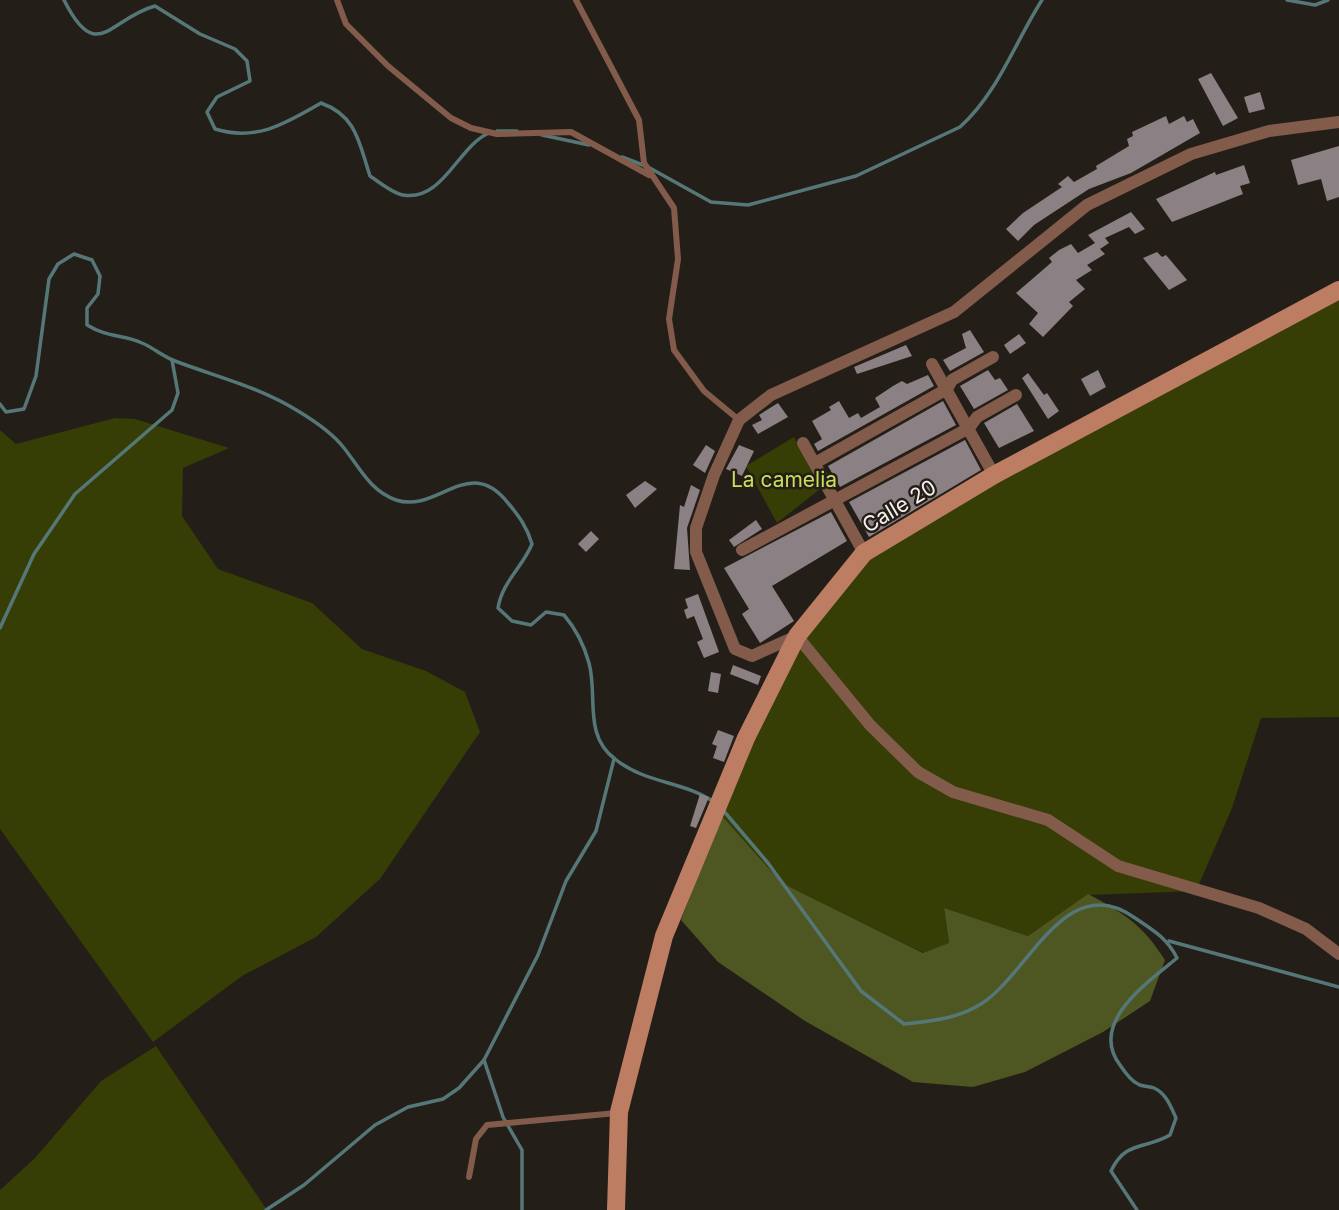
<svg xmlns="http://www.w3.org/2000/svg" width="1339" height="1210" font-family="Inter,sans-serif">
	<style>
		.green { fill: #363d05 }
		.forest { fill: #4e5621 }
		.lines { fill: none; stroke-linecap: round; stroke-linejoin: round }
		.stream { stroke: #567777; stroke-width: 3.5 }
		.building { fill: #8b8083 }
		.lane { stroke: #825b4b; stroke-width: 6 }
		.street { stroke: #825b4b; stroke-width: 12 }
		.secondary { stroke: #bc7d63; stroke-width: 18 }
		.labels { text-anchor: middle; dominant-baseline: central; stroke-width: 5; stroke-linejoin: round; paint-order: stroke }
		.park-label { font-size: 21px; fill: #cade5a; stroke: #241e18 }
		.street-label { font-size: 21px; fill: #f5f1ed; stroke: #241e18 }
	</style>
	<rect width="100%" height="100%" fill="#241e18"/>
	<g class="green">
		<path d="M1339,289V717L1261,718L1232,808L1196,891L1088,895L1028,936L944,909L949,944L924,953L782,883L721,815L744,753L797,649L884,540Z"/>
		<path d="M115,418L135,419L229,448L183,468L182,516L218,569L312,603L362,649L426,671L465,692L480,732L380,879L316,937L242,976L153,1042L0,829V430L16,444Z"/>
		<path d="M794,437L820,489L777,523L746,466Z"/>
		<path d="M156,1046L267,1210H0V1190L35,1158L101,1081Z"/>
	</g>
	<path class="forest" d="M721,815L782,883L923,953L949,943L944,908L1028,936L1088,894C1124,913 1143,925 1165,960L1150,1001L1103,1032L1025,1072L973,1087L913,1082L805,1021L718,962L681,920Z"/>
	<g class="lines">
		<g class="stream">
			<path d="M64,0C97,66 110,18 155,6L200,34L235,49L247,61L250,81L217,97L207,112L215,129C257,142 286,123 321,103C357,116 359,143 370,176C379,182 392,193 403,195C443,202 458,146 489,133"/>
			<path d="M1287,0L1315,5L1328,0"/>
			<path d="M497,131H517"/>
			<path d="M542,135L589,145"/>
			<path d="M622,157L648,167L711,202L748,205L856,176L960,127C998,93 1015,42 1042,0"/>
			<path d="M0,404L6,412L24,409L36,376L49,279L58,264L74,254L92,260L100,276L98,294L87,308V325C108,338 123,334 142,343C154,348 163,357 175,361C217,377 260,387 298,411C313,420 334,435 344,448C360,468 370,491 396,500C438,514 469,453 508,503C519,516 527,527 532,544C522,568 502,582 498,608L512,621L531,625L546,612L564,615C576,629 584,645 589,663C598,696 583,735 615,759C646,784 684,781 714,802"/>
			<path d="M0,628L34,554L75,494L172,410L178,393L172,360"/>
			<path d="M722,809L768,863L861,991L904,1024C931,1021 957,1019 981,1004C1029,974 1066,868 1135,918C1153,930 1167,938 1177,958C1148,982 1088,1023 1120,1065C1124,1071 1131,1081 1138,1084C1143,1087 1149,1086 1154,1088C1166,1093 1171,1107 1176,1118L1170,1135C1144,1150 1126,1140 1111,1171L1137,1210"/>
			<path d="M1169,941L1339,987"/>
			<path d="M484,1060L503,1117L522,1150V1210"/>
			<path d="M266,1210L304,1185L375,1125L408,1107L443,1099L459,1088L484,1060L538,955L566,881L596,831L614,759"/>
		</g>
	</g>
	<g class="building">
		<path d="M1211,73L1238,118L1223,126L1198,79Z"/>
		<path d="M1260,92L1265,109L1249,113L1244,97Z"/>
		<path d="M1166,116L1169,124L1184,116L1187,122L1193,119L1200,133L1131,173L1089,189L1034,225L1018,241L1006,229L1023,213L1062,187L1058,184L1068,176L1074,182L1097,169L1096,166L1129,146L1127,139L1133,136L1132,132Z"/>
		<path d="M1339,146V197L1327,201L1321,179L1298,185L1291,160Z"/>
		<path d="M1244,165L1250,183L1240,186L1243,194L1172,222L1156,199L1215,172L1216,175Z"/>
		<path d="M1131,212L1145,229L1135,234L1129,227L1105,238L1109,243L1100,249L1105,254L1087,265L1092,270L1076,280L1085,289L1069,302L1073,306L1043,337L1029,324L1038,313L1016,293L1052,262L1049,258L1059,250L1071,244L1078,253L1095,243L1088,235Z"/>
		<path d="M1157,252L1162,257L1166,255L1187,280L1169,290L1143,258Z"/>
		<path d="M970,330L984,352L950,371L943,360L966,348L962,334Z"/>
		<path d="M1019,334L1026,343L1010,354L1004,345Z"/>
		<path d="M906,345L912,356L857,374L854,367Z"/>
		<path d="M988,370L995,380L1000,378L1008,390L974,409L960,386Z"/>
		<path d="M1098,370L1106,387L1090,396L1081,379Z"/>
		<path d="M1028,373L1044,395L1047,393L1059,411L1048,419L1022,378Z"/>
		<path d="M928,375L934,386L818,451L814,444L822,439L812,421L831,410L829,407L839,401L849,418L858,413L861,418L880,407L875,398L893,386L902,381L907,384Z"/>
		<path d="M943,401L956,425L840,487L828,466Z"/>
		<path d="M778,403L788,417L758,434L752,425L762,420L759,415Z"/>
		<path d="M1017,404L1034,431L999,448L984,423Z"/>
		<path d="M965,440L981,470L869,537L849,502Z"/>
		<path d="M706,445L715,451L705,473L693,465Z"/>
		<path d="M739,445L754,451L742,476L726,469Z"/>
		<path d="M645,481L657,489L635,508L626,495Z"/>
		<path d="M691,485L700,490L687,528L690,570L674,569L680,505L684,507Z"/>
		<path d="M831,512L847,541L772,586L794,621L760,643L742,614L749,609L724,568Z"/>
		<path d="M756,520L762,529L734,547L729,540Z"/>
		<path d="M591,531L599,539L586,552L578,544Z"/>
		<path d="M698,594L719,652L704,658L697,642L703,639L694,616L687,619L684,610L688,608L685,599Z"/>
		<path d="M733,665L761,676L758,685L730,674Z"/>
		<path d="M711,672L721,674L718,693L708,691Z"/>
		<path d="M718,730L734,736L724,762L713,758L717,746L712,744Z"/>
		<path d="M700,794L709,797L696,828L690,826Z"/>
	</g>
	<g class="lines">
		<g class="lane">
			<path d="M337,0L346,24L388,66L451,118L471,128L497,134L571,132L649,175"/>
			<path d="M576,0L639,120L644,163L674,208L678,259L669,319L674,350L704,391L739,420"/>
			<path d="M469,1177L476,1139L487,1125L617,1113"/>
		</g>
		<g class="street">
			<path d="M1339,122L1269,131L1191,154L1087,205L954,312L771,395L739,420L714,475L696,528V552L735,649L752,656L797,636L870,725L918,772L953,792L1048,820L1118,866L1259,908L1306,929L1339,954"/>
			<path d="M932,364L994,475"/>
			<path d="M803,443L864,553"/>
			<path d="M815,463L947,389L952,380L993,357"/>
			<path d="M742,550L969,428L977,417L1016,395"/>
		</g>
		<path class="secondary" d="M616,1210L619,1112L664,936L746,738L797,636L864,553L994,475L1339,290"/>
	</g>
	<g class="labels">
		<g class="park-label">
			<text x="784" y="479">La camelia</text>
		</g>
		<g class="street-label">
			<text transform="translate(899 506) rotate(-31)">Calle 20</text>
		</g>
	</g>
</svg>
